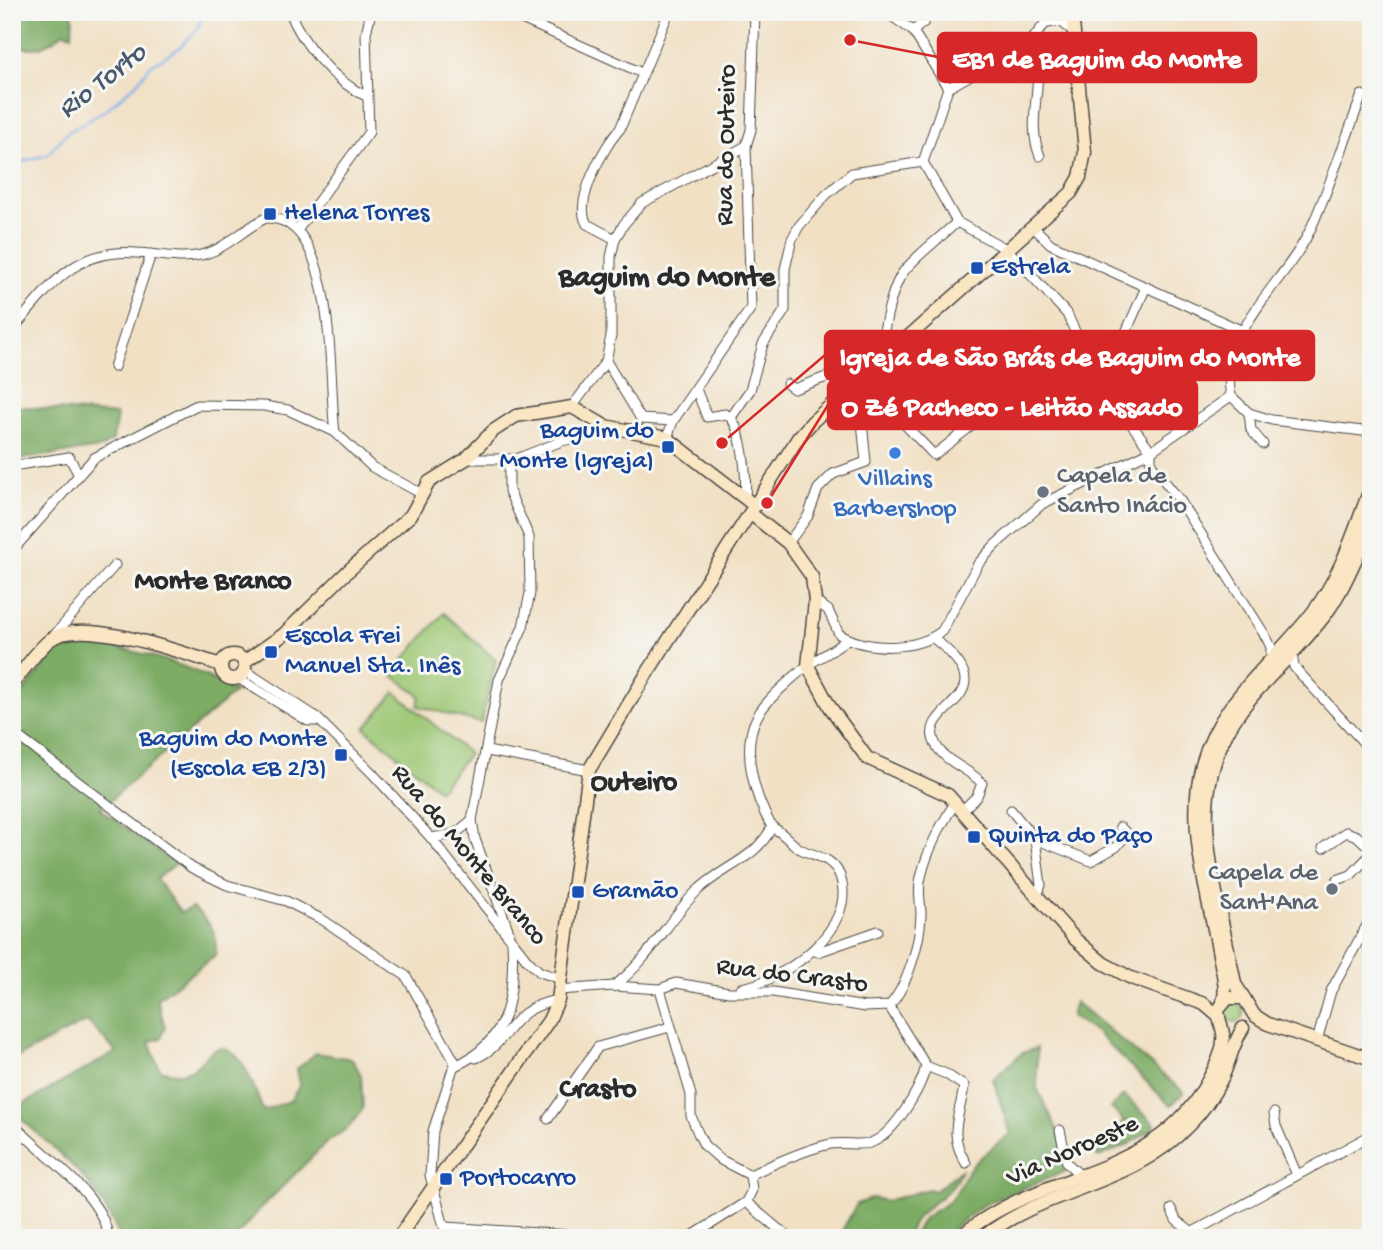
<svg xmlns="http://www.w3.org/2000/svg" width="1383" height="1250" font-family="'Gochi Hand',sans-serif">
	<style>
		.green { fill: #9cc773; stroke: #64794f; stroke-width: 2 }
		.forest { fill: #7dac65; stroke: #546c48; stroke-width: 2 }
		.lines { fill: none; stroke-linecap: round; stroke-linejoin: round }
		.stream { stroke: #7eade8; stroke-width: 2.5 }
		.street-casing { stroke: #494642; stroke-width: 11 }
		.secondary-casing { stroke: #494642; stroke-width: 15 }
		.street { stroke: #fff; stroke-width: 9 }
		.secondary { stroke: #fbe6c4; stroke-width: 12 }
		.transit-dot { fill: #1a4fb4; stroke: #f6f6f2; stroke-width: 2.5 }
		.shop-dot { fill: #3f7fe0; stroke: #f6f6f2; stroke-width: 2.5 }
		.worship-dot { fill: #6b7280; stroke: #f6f6f2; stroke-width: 2.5 }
		.labels { text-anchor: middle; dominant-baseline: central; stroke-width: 6; stroke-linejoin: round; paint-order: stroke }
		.street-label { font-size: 26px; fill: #2b2b2b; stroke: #f6f6f2 }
		.transit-label { font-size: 26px; fill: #164399; stroke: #f6f6f2; text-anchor: start }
		.worship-label { font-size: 26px; fill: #5b616d; stroke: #f6f6f2; text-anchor: start }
		.shop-label { font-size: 26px; fill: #366cbe; stroke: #f6f6f2 }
		.water-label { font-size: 28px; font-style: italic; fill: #48586d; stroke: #f6f6f2 }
		.neighbourhood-label { font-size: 28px; font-weight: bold; fill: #2b2b2b; stroke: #f6f6f2 }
		.quarter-label { font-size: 30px; font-weight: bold; fill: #2b2b2b; stroke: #f6f6f2 }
		.leader { fill: none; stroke: #d62828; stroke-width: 2.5 }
		.callout-dot { fill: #d62828; stroke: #f6f6f2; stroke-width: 2.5 }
		.callout { fill: #d62828; stroke: #d62828; stroke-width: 2.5 }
		.callout-label { font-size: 28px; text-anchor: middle; font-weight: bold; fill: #fff }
	</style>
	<rect width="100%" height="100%" fill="#f6f6f2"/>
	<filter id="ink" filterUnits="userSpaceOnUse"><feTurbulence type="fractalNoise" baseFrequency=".0143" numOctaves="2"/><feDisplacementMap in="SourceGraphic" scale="14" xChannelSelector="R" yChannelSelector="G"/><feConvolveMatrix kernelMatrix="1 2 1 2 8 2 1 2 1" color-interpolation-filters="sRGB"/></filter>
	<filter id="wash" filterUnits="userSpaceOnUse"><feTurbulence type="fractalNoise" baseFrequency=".00686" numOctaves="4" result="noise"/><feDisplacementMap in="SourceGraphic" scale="28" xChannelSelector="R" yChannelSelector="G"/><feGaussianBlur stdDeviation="1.57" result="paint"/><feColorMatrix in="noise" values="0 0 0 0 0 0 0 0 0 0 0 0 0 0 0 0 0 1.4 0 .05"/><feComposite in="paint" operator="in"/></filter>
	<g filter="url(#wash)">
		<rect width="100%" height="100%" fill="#f1e0c4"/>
		<g class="green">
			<path d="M444,613L496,660L481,723L418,706L420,696L391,674Z"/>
			<path d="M395,692L469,754L439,790L365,728Z"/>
			<circle cx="1235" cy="1013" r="9"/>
		</g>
		<g class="forest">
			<path d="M12,12H73L72,35L64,32C47,47 35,52 12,45Z"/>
			<path d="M12,406L117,415L113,440L101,448L12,460Z"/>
			<path d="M90,642C141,652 191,664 235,692L100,809L176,864L156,879L181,913L192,907C211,923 217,930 216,955L157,999L165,1027L161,1038L149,1042L160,1070C175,1074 188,1076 200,1063C204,1060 207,1054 212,1051C240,1035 256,1094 263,1111L290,1101L300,1085L297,1069L316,1053L352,1059L361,1075L363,1109L349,1127L326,1143L261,1208L235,1238H120C96,1179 63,1157 18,1116L20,1106L116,1052L87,1021L12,1060V705L57,651Z"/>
			<path d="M1075,1002L1184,1092L1171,1106L1097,1033L1071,1016Z"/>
			<path d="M1037,1048V1088L1058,1131L1068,1170L983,1205L941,1238H913C924,1208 935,1216 951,1199C960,1190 963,1176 972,1166C983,1154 997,1144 1010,1134L993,1079L1022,1053Z"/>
			<path d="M1124,1095L1155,1124L1154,1128L1127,1145L1098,1157L1092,1147L1124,1121L1111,1108Z"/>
			<path d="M961,1170C952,1200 912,1207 908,1238H842L844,1227L857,1204L873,1198L886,1201L929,1189L935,1191Z"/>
		</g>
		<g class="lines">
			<path class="stream" d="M12,164L47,155L67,133L104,111L136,84L151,65L178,49L197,30L204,12"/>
		</g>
	</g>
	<g filter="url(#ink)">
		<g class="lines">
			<defs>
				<g id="street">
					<path d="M290,12C302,44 335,82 366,96"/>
					<path d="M506,12L642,73"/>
					<path d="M886,12L913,31L948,88"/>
					<path d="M1048,23L1060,21L1073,31"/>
					<path d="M913,31L924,22L928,12"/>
					<path d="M1032,40C1048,78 1024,118 1040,156"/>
					<path d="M923,162L957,222L1008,250L1067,314L1095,374L1151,451V464L1181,502L1266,637L1271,647V657"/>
					<path d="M1033,227L1051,244L1243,331"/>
					<path d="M298,229L369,132L366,33L371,12"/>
					<path d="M615,239L587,224C573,202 604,146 620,129L669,12"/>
					<path d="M12,330C50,287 73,248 137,253C157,254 181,260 201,255C225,250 244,228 266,218C339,215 328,386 335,432L372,467L422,494"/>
					<path d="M606,361L641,419L673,421"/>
					<path d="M881,362C881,339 890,289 904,271C919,253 940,238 957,222"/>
					<path d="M114,367L151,254"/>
					<path d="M1107,375L1146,287"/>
					<path d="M861,379L934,455L996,407"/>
					<path d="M787,384L794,389L856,366L870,371"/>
					<path d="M696,389L707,417L725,414C743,420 747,479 745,497"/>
					<path d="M1231,396L1249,413L1272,420L1371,432"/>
					<path d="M572,407L606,361L611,336V257L615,239L624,224L642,203L746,146"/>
					<path d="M1249,413L1251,430L1263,444"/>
					<path d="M732,416L750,390L763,344L785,310V269L792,239L799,226L826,195L852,173L923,162L948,88L1032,40L1054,12"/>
					<path d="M667,438L673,421L751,308L746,146L751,130L755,12"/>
					<path d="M466,459H516L562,441L593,434L605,426"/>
					<path d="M12,466L69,457L78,473"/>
					<path d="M788,543L808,516L818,489L833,474L866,462L860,402L849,389"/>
					<path d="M12,551L94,458L197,405L264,406L288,410L335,432"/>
					<path d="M815,601L828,610L839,634C867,651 916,651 942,631L978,564L995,545L1042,504L1151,451L1231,396C1217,331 1289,280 1312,226C1331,183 1346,138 1362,95"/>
					<path d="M52,638L115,565"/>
					<path d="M933,638C1014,700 913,704 936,745C945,762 969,769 982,783L977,796L962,811"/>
					<path d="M1292,653L1294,667L1364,743L1371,763"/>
					<path d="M244,670L315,716L373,774L431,838L528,961L540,972L561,979"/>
					<path d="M238,678L308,721H319"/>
					<path d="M12,732L192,868L227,885L286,901L323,920L406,976L455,1062L433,1131L430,1175L447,1238"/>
					<path d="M487,751L589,770"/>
					<path d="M1011,810L1035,839L1041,885L1037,896"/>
					<path d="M472,820L475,839L509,932"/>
					<path d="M772,827C755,798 740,749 757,717C764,702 793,677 807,666C820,656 835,651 847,639"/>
					<path d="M431,838L455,834L472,820L499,680L523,627L530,593L529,537L509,491V460"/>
					<path d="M1035,839L1091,861L1116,847L1127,834L1120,827"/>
					<path d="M1323,848L1346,832L1357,836L1371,849"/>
					<path d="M1337,880L1351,875L1371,854"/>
					<path d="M813,950L818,952L878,931"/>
					<path d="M614,986C649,960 666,923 695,893C720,867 755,861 772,827"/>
					<path d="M741,988C785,981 859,927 840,876C832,855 812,857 797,847C788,840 782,832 772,827"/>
					<path d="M660,989L691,1095V1116L698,1133L704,1145L721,1160L750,1175L752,1190L746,1202L789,1238"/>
					<path d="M559,990L614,986L660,989L676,983L729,992H773L865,1007L889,1006C908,986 920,942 921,915C921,904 918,894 920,882C925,855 940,826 955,803"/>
					<path d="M889,1006L926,1066"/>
					<path d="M1317,1041L1331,991L1371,918"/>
					<path d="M476,1058C513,1041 507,1009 558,1000"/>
					<path d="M455,1066C509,1042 515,996 512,942"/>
					<path d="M926,1066L946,1074L964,1086C960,1116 947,1133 966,1163"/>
					<path d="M1274,1113L1276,1126L1297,1175"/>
					<path d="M548,1119L598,1047L670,1027"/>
					<path d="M12,1123C40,1153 105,1196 108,1238"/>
					<path d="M1060,1130L1067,1163L1081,1176"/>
					<path d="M750,1175C775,1163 799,1152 826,1145C840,1141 857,1146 870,1143C893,1136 921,1089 926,1066"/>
					<path d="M1171,1209L1176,1220L1192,1233"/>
					<path d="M446,1227L616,1238"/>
					<path d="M90,1238H98"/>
					<path d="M689,1238L746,1202"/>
					<path d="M1182,1238L1371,1135"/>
				</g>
				<g id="secondary">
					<path d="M751,514L788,543L812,577L815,601L808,666L830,707L867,758L948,795L1075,939L1103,963L1131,978L1204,1004L1218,1016"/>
					<circle cx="233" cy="667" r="12"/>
					<path d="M244,662L283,635L348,571L411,515L429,482L466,459L493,431L516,416L572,407L605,426L667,438L755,506"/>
					<path d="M12,684C24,671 37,649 51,639C83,616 185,654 221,665"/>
					<path d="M1244,998L1235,984C1225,928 1201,850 1208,795C1218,706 1281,676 1328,611C1347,583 1360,551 1371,519"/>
					<path d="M1223,1001C1228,986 1220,964 1218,949C1207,890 1186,825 1202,765C1220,699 1273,664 1313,612C1342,574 1354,531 1371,487"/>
					<path d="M398,1238L549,1020L558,1000L589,770L646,675L798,438L813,421L1071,193L1080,177L1085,152L1072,12"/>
					<path d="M959,1238C1034,1170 1150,1182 1205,1086C1212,1073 1222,1056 1223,1041C1225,1030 1218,1021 1218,1010L1228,998H1244L1254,1015L1268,1024L1371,1059"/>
					<path d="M982,1238C1044,1188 1132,1186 1188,1126C1202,1112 1214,1095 1222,1078C1230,1061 1233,1043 1243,1028"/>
				</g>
			</defs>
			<use href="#street" class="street-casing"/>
			<use href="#secondary" class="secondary-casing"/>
			<use href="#street" class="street"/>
			<use href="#secondary" class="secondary"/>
		</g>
	</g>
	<g class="transit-dot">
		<rect x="263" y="207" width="14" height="14" rx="3.5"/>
		<rect x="970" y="261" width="14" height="14" rx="3.5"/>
		<rect x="661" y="440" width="14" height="14" rx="3.5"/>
		<rect x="264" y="645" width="14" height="14" rx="3.5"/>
		<rect x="334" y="748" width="14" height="14" rx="3.5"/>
		<rect x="967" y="830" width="14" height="14" rx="3.5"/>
		<rect x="571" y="885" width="14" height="14" rx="3.5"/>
		<rect x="439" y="1172" width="14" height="14" rx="3.5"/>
	</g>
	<circle class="shop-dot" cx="895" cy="453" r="7"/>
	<g class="worship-dot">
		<circle cx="1043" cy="492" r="7"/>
		<circle cx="1332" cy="889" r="7"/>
	</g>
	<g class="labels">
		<g class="street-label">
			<text transform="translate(728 145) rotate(-89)">Rua do Outeiro</text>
			<text transform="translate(468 856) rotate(50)">Rua do Monte Branco</text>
			<text transform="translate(792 977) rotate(7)">Rua do Crasto</text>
			<text transform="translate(1073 1152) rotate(-24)">Via Noroeste</text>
		</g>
		<g class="transit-label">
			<text x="284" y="214">Helena Torres</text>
			<text x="991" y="268">Estrela</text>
			<text x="654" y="432" text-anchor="end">Baguim do<tspan x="654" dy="30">Monte (Igreja)</tspan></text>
			<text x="285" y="637">Escola Frei<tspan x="285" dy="30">Manuel Sta. Inês</tspan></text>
			<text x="327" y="740" text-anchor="end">Baguim do Monte<tspan x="327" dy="30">(Escola EB 2/3)</tspan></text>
			<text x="988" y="837">Quinta do Paço</text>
			<text x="592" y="892">Gramão</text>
			<text x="460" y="1179">Portocarro</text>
		</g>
		<g class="worship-label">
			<text x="1057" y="477">Capela de<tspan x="1057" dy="30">Santo Inácio</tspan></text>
			<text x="1318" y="874" text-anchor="end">Capela de<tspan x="1318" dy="30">Sant'Ana</tspan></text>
		</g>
		<g class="shop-label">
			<text x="895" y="480">Villains<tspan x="895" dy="30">Barbershop</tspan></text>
		</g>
		<g class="water-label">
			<text transform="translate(103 82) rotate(-38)">Rio Torto</text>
		</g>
		<g class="neighbourhood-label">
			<text x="213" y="582">Monte Branco</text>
			<text x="634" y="783">Outeiro</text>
			<text x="598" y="1090">Crasto</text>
		</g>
		<g class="quarter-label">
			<text x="667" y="279">Baguim do Monte</text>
		</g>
	</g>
	<path class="leader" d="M850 40L938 57M722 443L825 355M767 503L828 405"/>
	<g class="callout-dot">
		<circle cx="850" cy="40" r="7"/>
		<circle cx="722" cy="443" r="7"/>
		<circle cx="767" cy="503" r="7"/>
	</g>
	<g class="callout">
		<rect x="938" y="33" width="318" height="49" rx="7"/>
		<rect x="825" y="331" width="489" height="49" rx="7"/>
		<rect x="828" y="380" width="369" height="49" rx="7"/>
	</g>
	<g class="callout-label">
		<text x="1097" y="67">EB1 de Baguim do Monte</text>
		<text x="1070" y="365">Igreja de São Brás de Baguim do Monte</text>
		<text x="1012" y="415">O Zé Pacheco - Leitão Assado</text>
	</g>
	<rect width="1383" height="1250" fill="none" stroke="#f6f6f2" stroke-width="42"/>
</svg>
